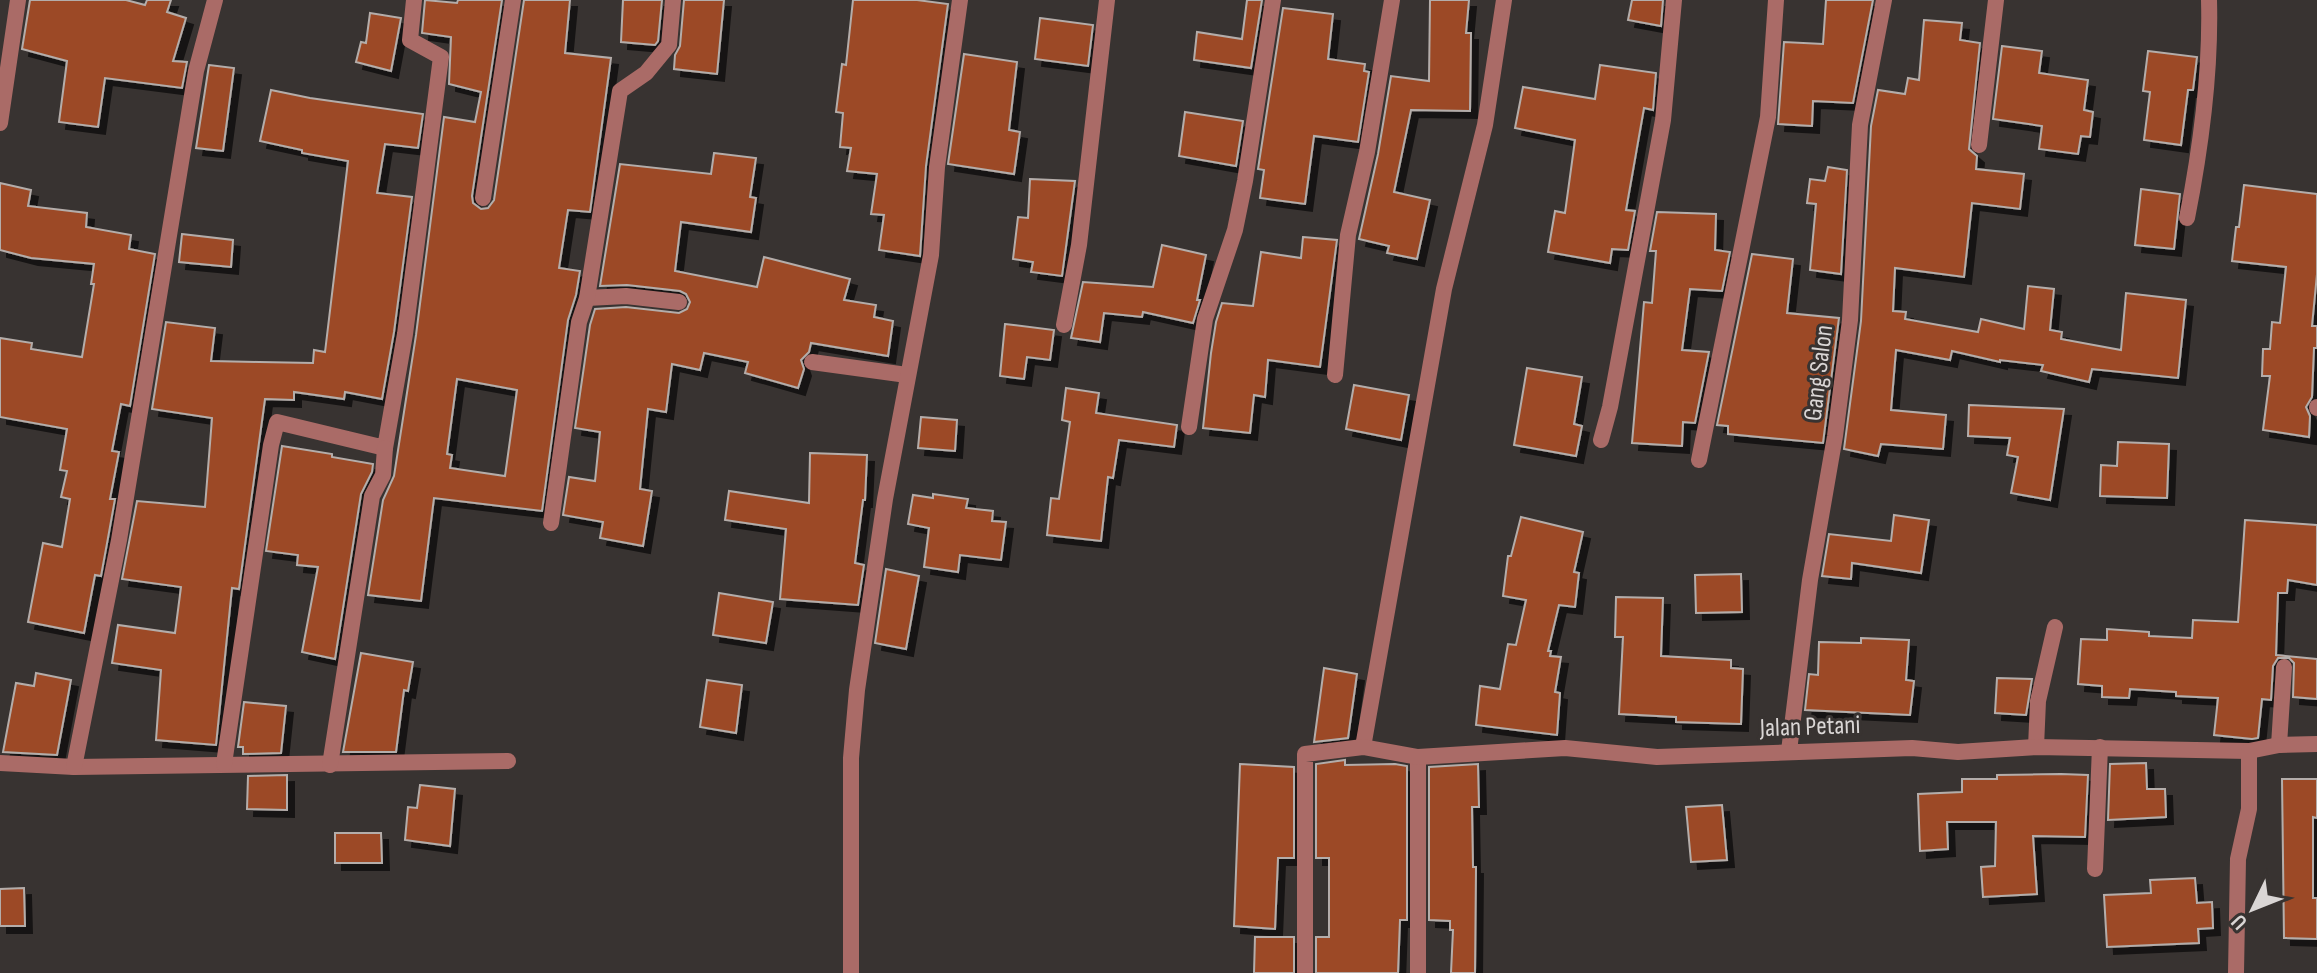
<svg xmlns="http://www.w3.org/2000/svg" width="2317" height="973" font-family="'Sofia Sans Condensed',sans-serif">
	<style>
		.building { fill: #9c4a25; stroke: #b4adaa; stroke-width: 2; fill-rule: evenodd; filter: url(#shadow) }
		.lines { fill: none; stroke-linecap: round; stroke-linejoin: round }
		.street { stroke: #aa6b67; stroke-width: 16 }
		.labels { text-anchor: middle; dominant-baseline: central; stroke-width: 6; stroke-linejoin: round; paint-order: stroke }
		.street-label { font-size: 26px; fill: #dad6d5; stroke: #383331 }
	</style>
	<defs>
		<filter id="shadow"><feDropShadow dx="7" dy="7" stdDeviation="0" flood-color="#0009"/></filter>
	</defs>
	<rect width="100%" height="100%" fill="#383331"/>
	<g class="building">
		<path d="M30,0H126L145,5L147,0H171L167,12L186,18L173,61L187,62L182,88L105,78L98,127L59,122L67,61L22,49Z"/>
		<path d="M425,0L457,3L458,0H502L472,196L473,203L481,209L488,208L494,200L524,0H570L565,53L611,58L590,212L568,210L559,268L580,271L576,295L568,320L542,511L434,498L421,601L368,595L383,500L394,476L416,335L444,117L475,122L481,92L449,84L451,37L422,33ZM457,379L517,390L505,476L450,468L452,455L447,454Z"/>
		<path d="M623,0H662L658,41L655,45L621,42Z"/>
		<path d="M684,0H724L717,74L674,69L675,55L680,46Z"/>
		<path d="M853,0H917L948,4L926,166L920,256L879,250L884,215L871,214L877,174L847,171L851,148L840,147L843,113L836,112L842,64L846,65Z"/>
		<path d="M1247,0H1262L1251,68L1194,60L1197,32L1242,39Z"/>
		<path d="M1430,0H1469L1466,33H1471L1470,111L1411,110L1394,192L1430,200L1417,259L1387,253L1389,246L1359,239L1378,154L1391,76L1429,81Z"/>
		<path d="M1632,0H1663L1661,26L1628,20Z"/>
		<path d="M1826,0H1873L1853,103L1813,101L1812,126L1778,124L1784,42L1823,44Z"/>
		<path d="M1283,8L1333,14L1328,59L1365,64L1364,71L1369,72L1358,142L1314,136L1305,204L1260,198L1264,170L1258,169Z"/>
		<path d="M370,13L401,18L391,71L356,62L361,42L366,43Z"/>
		<path d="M1040,18L1093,25L1088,66L1035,59Z"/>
		<path d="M1924,20L1962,23L1960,40L1980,43L1969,149L1977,156L1976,169L2024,174L2020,209L1972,203L1964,277L1895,268L1893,311L1906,312L1905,319L1978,332L1981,319L2024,329L2028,286L2054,289L2050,330L2062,332L2061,339L2121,350L2126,293L2186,300L2178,378L2092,369L2089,382L2041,371L2043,365L2000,360V362L1952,351L1950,360L1896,350L1891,410L1946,415L1943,449L1881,444L1878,456L1844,449L1861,321L1871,126L1878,90L1905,94L1908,78L1919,80Z"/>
		<path d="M2002,46L2042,51L2039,73L2088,80L2084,110L2093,112L2090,137L2081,136L2078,154L2039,149L2042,126L1993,119Z"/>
		<path d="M2148,51L2197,57L2193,90H2188L2181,145L2144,140L2150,92L2143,91Z"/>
		<path d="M964,54L1017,62L1009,130L1020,132L1014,174L948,164Z"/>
		<path d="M209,65L234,68L223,151L196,148Z"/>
		<path d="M1600,65L1656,73L1653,110L1644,108L1626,210L1635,211L1628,250L1612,249L1610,263L1548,252L1555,211L1565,213L1575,140L1515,128L1523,87L1595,99Z"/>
		<path d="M271,90L310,98L423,114L418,148L385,144L377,193L412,197L394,332L382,399L345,392L344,399L294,392V400L265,399L239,589L232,588L216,745L156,740L161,670L112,663L118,625L175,633L181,587L122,579L137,501L205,507L212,418L152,409L166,322L215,328L211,361L313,363L314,350L325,352L348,161L302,153V150L260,141Z"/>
		<path d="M1185,112L1243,121L1236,166L1179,156Z"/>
		<path d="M714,153L756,158L750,197L756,198L751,232L681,222L675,271L757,287L764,257L850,279L844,300L876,305L874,317L893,321L888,356L811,343L809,352L801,360L804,369L798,388L745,373L748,362L704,353L700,370L672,364L666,412L648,409L640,489L652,491L643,546L600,538L603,522L563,515L569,477L595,481L600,432L575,428L590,325L595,309L626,307L679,313L687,309L690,302L686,294L680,291L627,285L600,286L620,164L711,174Z"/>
		<path d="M1828,167L1847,170L1841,274L1810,270L1816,204L1807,203L1810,179L1825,181Z"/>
		<path d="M1030,179L1075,181L1062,276L1031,272L1033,262L1013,259L1018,217L1028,218Z"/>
		<path d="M0,183L31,190L28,206L87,213L86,227L131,235L129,249L155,254L130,406L121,404L112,451L119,452L110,499H115L108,538L101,576L95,575L84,633L28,622L43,543L62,547L70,499L61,497L67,471L60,470L67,429L0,417V338L32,343L31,349L82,357L94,284H91L94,264L31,258L0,250Z"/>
		<path d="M2244,185L2317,194V274L2312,326H2317V348H2314L2312,397L2306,407L2310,416L2309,437L2263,430L2270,376H2262L2263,349H2270L2272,322L2280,323L2286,267L2232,261L2236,227H2239Z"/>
		<path d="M2141,189L2180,194L2174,249L2135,245Z"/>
		<path d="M1657,212L1716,214L1715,250L1730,252L1722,291L1690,289L1682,350L1709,352L1695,423L1683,422L1682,446L1632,443L1644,302L1652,303L1656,251H1650Z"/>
		<path d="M182,234L233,240L231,267L179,262Z"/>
		<path d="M1303,237L1337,240L1320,367L1268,360L1265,397L1254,395L1250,433L1203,428L1211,353L1216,322L1222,303L1253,306L1261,252L1301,258Z"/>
		<path d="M1162,245L1206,255L1197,300H1200L1193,323L1143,312L1142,317L1104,313L1100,342L1071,338L1083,282L1153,287Z"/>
		<path d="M1752,254L1793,259L1787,313L1839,318L1823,443L1728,434V426L1717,425Z"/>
		<path d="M1005,324L1054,330L1050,360L1027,357L1024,379L1000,376Z"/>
		<path d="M1527,368L1582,377L1574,424L1582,426L1576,456L1514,445Z"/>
		<path d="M1354,385L1409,395L1401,440L1346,429Z"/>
		<path d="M1066,388L1099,393L1096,413L1177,425L1174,447L1119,440L1113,478L1108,477L1101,541L1047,535L1051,498L1059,499L1070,422L1062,420Z"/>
		<path d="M1969,405L2064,409L2050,500L2011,493L2018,457L2007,455L2010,438L1968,436Z"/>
		<path d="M921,417L957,420L955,451L918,448Z"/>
		<path d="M2118,442L2169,444L2167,498L2100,496L2101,465L2117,466Z"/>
		<path d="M282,446L332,454V457L373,464L372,472L361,494L335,659L302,652L318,567L297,565L298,555L266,551Z"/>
		<path d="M810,453L867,455L865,500H863L855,563L864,565L858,605L780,599L786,529L725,520L729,491L809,503Z"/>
		<path d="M933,494L968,499L966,508L993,511L992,521L1006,522L1001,560L960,555L958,572L924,567L929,528L908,524L913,495L933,498Z"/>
		<path d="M1894,515L1929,520L1921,573L1852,563L1851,579L1822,576L1829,534L1891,541Z"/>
		<path d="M1521,517L1583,532L1574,572L1579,573L1575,607L1559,605L1548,651H1551L1550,656L1561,657L1555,692L1560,693L1557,735L1476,725L1480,686L1500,689L1508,644L1516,645L1526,600L1503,596L1508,556H1511Z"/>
		<path d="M2245,520L2317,525V585L2288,580L2287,593H2278L2276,655L2317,659V699L2293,697L2294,663L2289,658H2278L2273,666L2271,700L2262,699L2258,738L2252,739L2214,735L2218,698L2176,696V692L2130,689L2129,698L2102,697V686L2078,684L2081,639L2107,640V629L2149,632V636L2192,638L2193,620L2238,622Z"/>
		<path d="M886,569L919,576L906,649L875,643Z"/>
		<path d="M1741,574L1742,612L1696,613L1695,575Z"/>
		<path d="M719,593L773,602L766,643L713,635Z"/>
		<path d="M1616,597L1663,598L1661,656L1731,660V668L1743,669L1741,724L1676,722V717L1619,714L1623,637H1615Z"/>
		<path d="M1861,638L1909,640L1906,680L1914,681L1910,715L1805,710L1809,674L1818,675L1819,642L1861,643Z"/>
		<path d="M361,653L413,662L408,691L404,690L396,752H343Z"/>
		<path d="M1324,668L1357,674L1348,738L1314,742Z"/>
		<path d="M36,673L71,680L57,755L3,752L16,683L34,686Z"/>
		<path d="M1997,678L2032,679L2026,715L1995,713Z"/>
		<path d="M707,680L742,685L736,733L700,727Z"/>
		<path d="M244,702L286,706L281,753L243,754V747H238Z"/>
		<path d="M1345,760V765L1395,764L1407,766V920H1400L1398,973H1316V937H1329V858H1316V764Z"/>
		<path d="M2146,763L2147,789H2165L2166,817L2108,820L2110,764Z"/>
		<path d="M1240,764L1294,767V858H1278L1275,929L1234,926Z"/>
		<path d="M1478,764L1479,807H1472L1473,867H1476L1475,973H1451L1453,930H1450V921L1429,920V767Z"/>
		<path d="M2061,774L2088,775L2085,837L2033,836L2037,894L1983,897L1981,867L1995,866L1996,822H1947L1948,849L1920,851L1918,794L1962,792V779H1997V775Z"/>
		<path d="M287,775V810L247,809L248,776Z"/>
		<path d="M2282,779H2317V818L2313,817V898H2317V939L2284,938Z"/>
		<path d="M420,785L455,789L450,846L405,840L408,807L417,808Z"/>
		<path d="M1722,805L1727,860L1691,862L1686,807Z"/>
		<path d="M335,833H381L382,863H335Z"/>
		<path d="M2195,878L2197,903L2212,902L2213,928L2198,929L2199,943L2107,947L2104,895L2151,893L2150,880Z"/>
		<path d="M24,888L25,926H0V889Z"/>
		<path d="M1255,937H1294V973H1254Z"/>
	</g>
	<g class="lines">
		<g class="street">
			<path d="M0,123L18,0"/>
			<path d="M1979,145L1996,0"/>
			<path d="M483,198L513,0"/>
			<path d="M2187,218C2201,147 2211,73 2209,0"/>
			<path d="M587,298L626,296L679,302"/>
			<path d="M1064,325L1079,245L1107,0"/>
			<path d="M812,362L907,375"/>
			<path d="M1335,375L1348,235L1367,152L1392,0"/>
			<path d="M2317,408V407"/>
			<path d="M1189,427L1205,319L1235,230L1245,181L1273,0"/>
			<path d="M1601,440L1610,407L1663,120L1674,0"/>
			<path d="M1699,460L1768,117L1776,0"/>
			<path d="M551,523L579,322L587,298L620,91L646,73L669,45L673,0"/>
			<path d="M2279,745L2284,667"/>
			<path d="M1363,747L1444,289L1485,125L1504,0"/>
			<path d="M2036,747L2038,701L2055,627"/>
			<path d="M1789,751L1810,580L1835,436L1850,320L1860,125L1884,0"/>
			<path d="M1418,757V973"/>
			<path d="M0,763L74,767L508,761"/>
			<path d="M224,764L271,445L277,422L385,448L405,334L441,57L410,40L414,0"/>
			<path d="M330,765L372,496L383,475L385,448"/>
			<path d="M74,767L119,540L196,71L215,0"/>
			<path d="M2095,869L2100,747"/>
			<path d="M851,973V758L857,690L885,499L931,255L937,167L960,0"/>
			<path d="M1305,973V754L1363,747L1418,757L1565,748L1657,757L1912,748L1958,752L2036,747L2249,751L2279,745L2317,744"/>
			<path d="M2236,973L2238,859L2249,809V751"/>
		</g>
	</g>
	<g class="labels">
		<g class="street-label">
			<text transform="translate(1819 373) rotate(-83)">Gang Salon</text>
			<text transform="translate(1810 727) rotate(-2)">Jalan Petani</text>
		</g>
	</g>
	<g transform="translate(2253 909) rotate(227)" stroke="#383331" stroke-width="6" paint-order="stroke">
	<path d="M0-6L14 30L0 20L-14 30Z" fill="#dad6d5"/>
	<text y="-12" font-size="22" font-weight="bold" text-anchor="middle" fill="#dad6d5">U</text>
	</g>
</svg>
